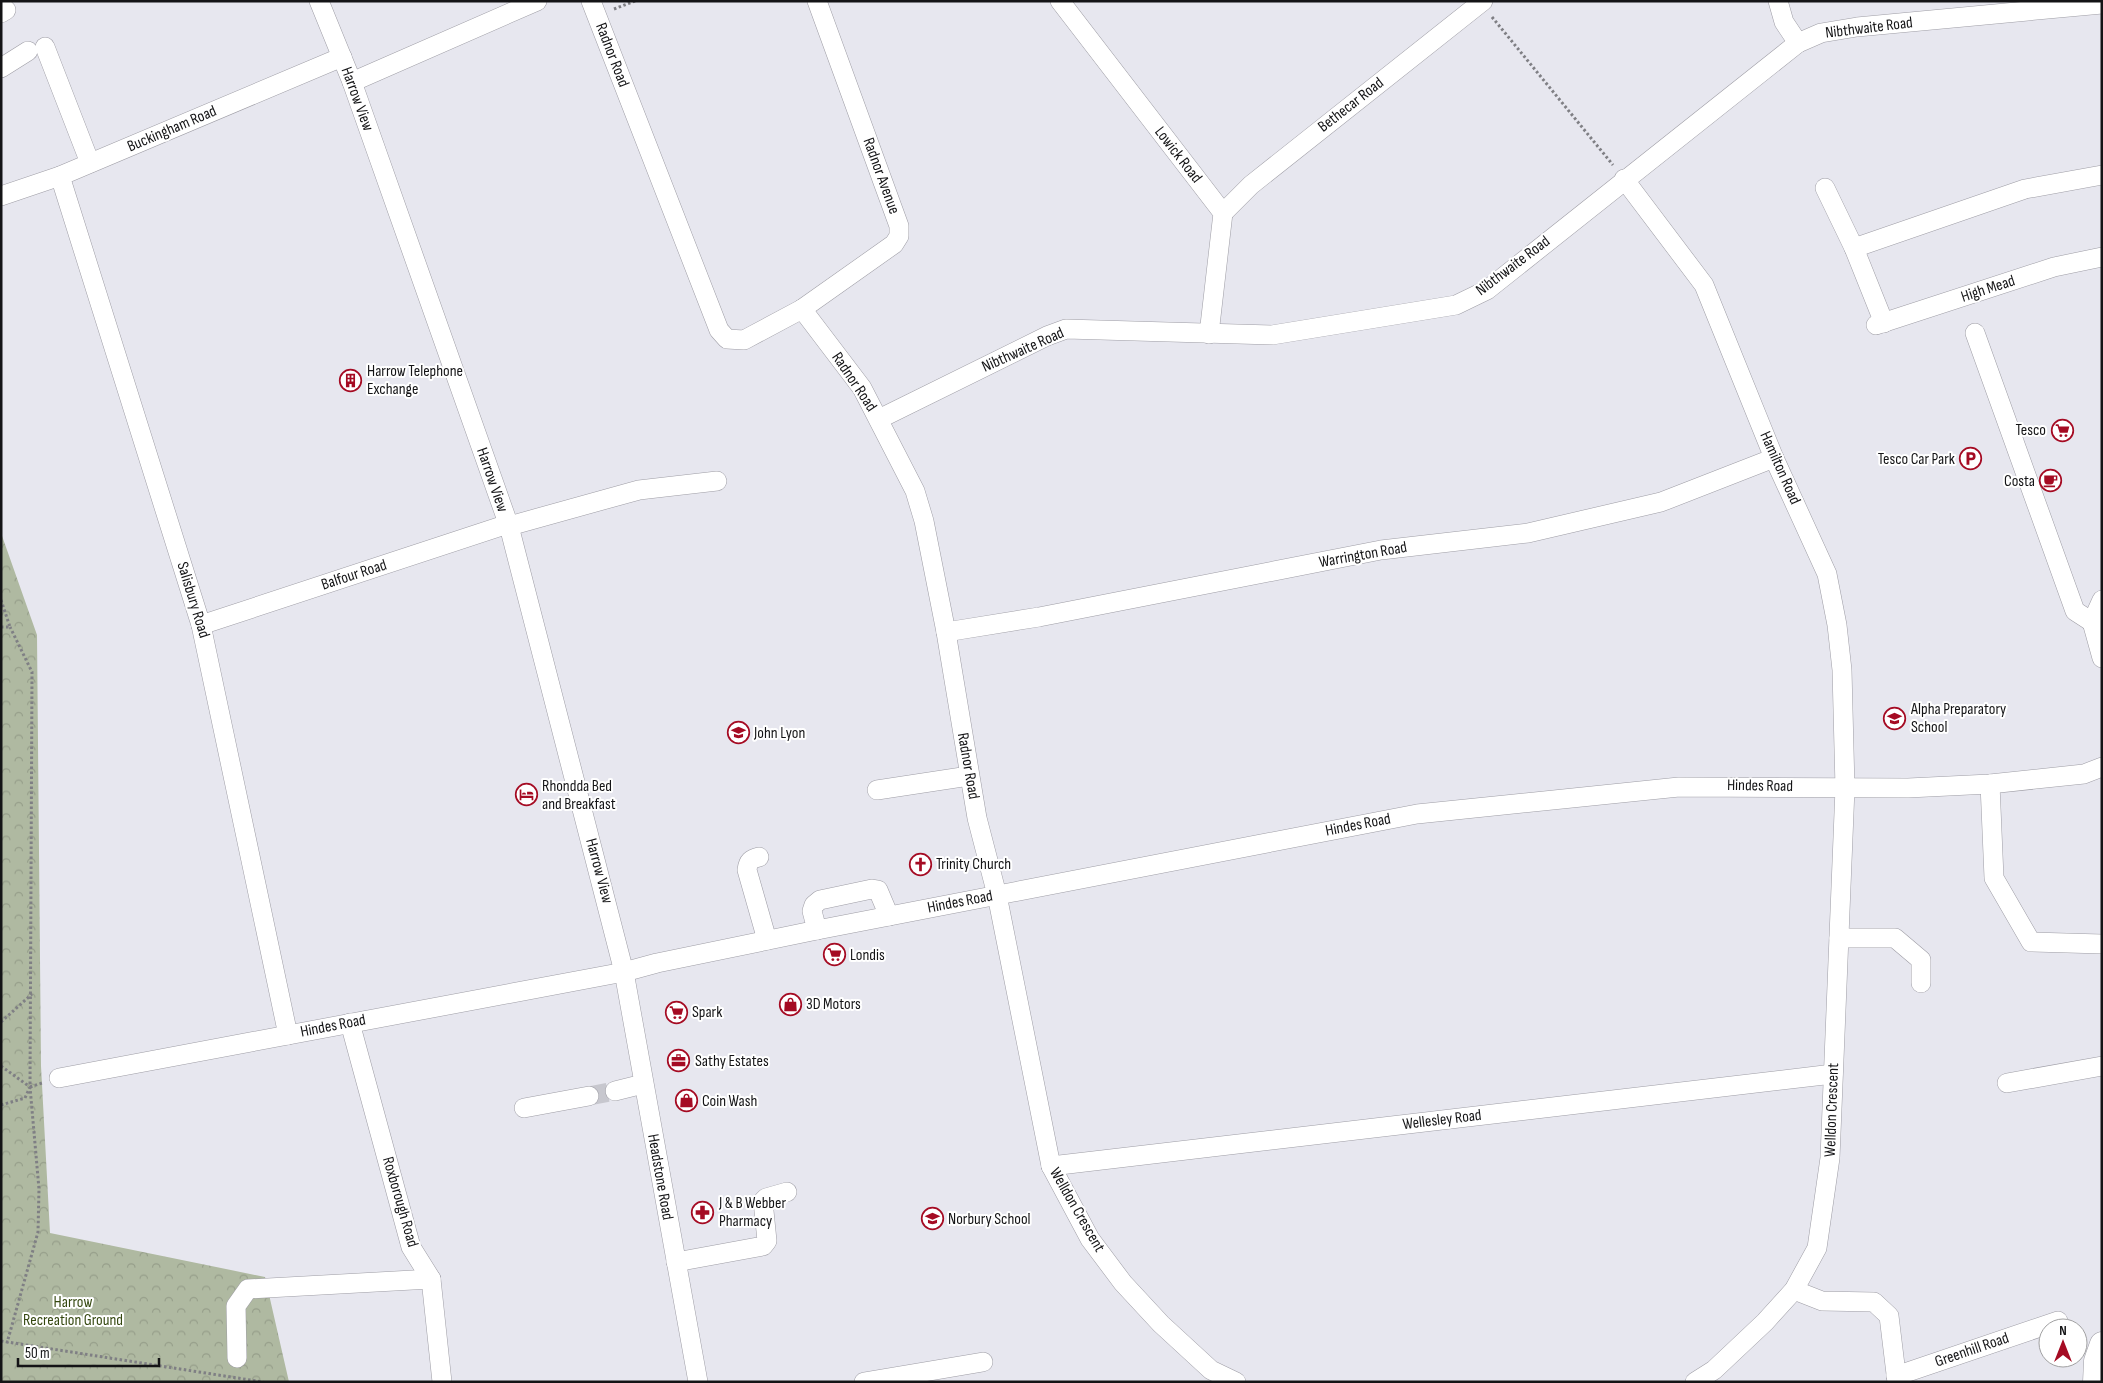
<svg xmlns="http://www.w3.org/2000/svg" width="2103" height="1383" font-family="'Sofia Sans Condensed',sans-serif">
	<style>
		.forest { fill: url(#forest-crowns) }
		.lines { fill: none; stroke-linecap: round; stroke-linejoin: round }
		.minor-tunnel { stroke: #c7c7ce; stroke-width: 19; stroke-dasharray: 19 9; stroke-linecap: butt }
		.minor-casing { stroke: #9e9da5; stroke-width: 20 }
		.major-casing { stroke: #9e9da5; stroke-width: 25 }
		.path { stroke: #7f7f84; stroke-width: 3; stroke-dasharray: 2.5 2.5; stroke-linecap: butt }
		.minor { stroke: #fff; stroke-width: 19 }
		.major { stroke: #fff; stroke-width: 24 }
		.labels { text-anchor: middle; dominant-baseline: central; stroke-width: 4; stroke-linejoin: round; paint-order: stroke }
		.street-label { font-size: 16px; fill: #141416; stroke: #fff }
		.poi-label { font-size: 16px; fill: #141416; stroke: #fff; text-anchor: start }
		.park-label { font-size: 16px; fill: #354810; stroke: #fff }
	</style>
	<defs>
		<pattern id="forest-crowns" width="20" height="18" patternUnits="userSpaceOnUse" patternTransform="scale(1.25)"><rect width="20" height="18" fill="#afb9a1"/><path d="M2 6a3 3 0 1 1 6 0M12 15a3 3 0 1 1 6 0" fill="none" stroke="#969e8a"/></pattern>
	</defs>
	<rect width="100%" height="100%" fill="#e7e7ef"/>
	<path class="forest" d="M1,533L37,635L41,1066L50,1233L265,1277L289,1382H1Z"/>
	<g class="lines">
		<path class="minor-tunnel" d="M589,1096L615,1091"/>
		<defs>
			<g id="minor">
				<path d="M319,1L352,82L509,526L624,972L698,1382"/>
				<path d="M591,1L719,330L727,339L744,340L802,309L862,388L915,491L924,521L946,632L977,818L997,895L1051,1166L1090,1239L1123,1283L1161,1324L1211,1370L1236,1382"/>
				<path d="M1060,1L1223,213L1209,334"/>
				<path d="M1778,1L1784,22L1798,43"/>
				<path d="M1,13L6,10"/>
				<path d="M45,47L90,163"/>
				<path d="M1,68L28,51"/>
				<path d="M352,82L537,1"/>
				<path d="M60,176L201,625L288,1035"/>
				<path d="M1624,179L1704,285L1774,458L1827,574L1837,625L1842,670L1845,788L1830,1158L1817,1248L1794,1290L1765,1322L1714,1370L1695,1382"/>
				<path d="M1825,188L1854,248L1884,323"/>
				<path d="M1,196L60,176L342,57"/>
				<path d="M1223,213L1251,185L1483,1"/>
				<path d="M1854,248L2025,189L2102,175"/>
				<path d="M802,309L894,244L899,236V226L817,1"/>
				<path d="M1876,325L2054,267L2102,257"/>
				<path d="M1975,333L2075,611L2092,622"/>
				<path d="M879,419L1047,336L1066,329L1272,335L1456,305L1487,290L1798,43L1821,33L1857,27L2102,4"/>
				<path d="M509,526L639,490L717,481"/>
				<path d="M2102,600L2092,622L2102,658"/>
				<path d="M201,625L508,524"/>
				<path d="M946,632L1039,617L1381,550L1528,533L1661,502L1774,458"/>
				<path d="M1990,784L1994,878L2031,942L2102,944"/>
				<path d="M877,790L969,776"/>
				<path d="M759,857C751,859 748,861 747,870L767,940"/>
				<path d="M817,930L812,911L814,905L820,900L872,889L878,890L889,916"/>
				<path d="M1839,938H1895L1921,960V983"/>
				<path d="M350,1023L411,1247L431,1279L442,1382"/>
				<path d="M59,1078L624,972L657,963L817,930L1417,814L1679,787L1908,788L1990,784L2084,774L2102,767"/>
				<path d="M2007,1083L2102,1066"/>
				<path d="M615,1091L643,1084"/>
				<path d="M524,1108L589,1096"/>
				<path d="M1051,1166L1833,1074"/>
				<path d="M676,1262L763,1246L767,1241L763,1201L766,1198L787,1192"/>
				<path d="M1794,1290L1822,1301L1874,1302L1889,1316L1897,1382"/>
				<path d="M237,1358L236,1306L248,1289L431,1279"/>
				<path d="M1896,1376L2058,1321"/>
				<path d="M864,1382L983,1362"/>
			</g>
			<path id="major" d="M2095,1382L2096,1361L2102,1344"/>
		</defs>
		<use href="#minor" class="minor-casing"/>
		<use href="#major" class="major-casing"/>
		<g class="path">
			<path d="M614,9L635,1"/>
			<path d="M1492,17L1613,165"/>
			<path d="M1,600L10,627H1"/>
			<path d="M1,1022L32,994"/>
			<path d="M1,1066L30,1087L39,1189L38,1232L7,1343"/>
			<path d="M30,1087L42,1083"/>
			<path d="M1,1105L25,1098L30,1087L32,672L10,627"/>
			<path d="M1,1341L263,1382"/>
		</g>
		<use href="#minor" class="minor"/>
		<use href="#major" class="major"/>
	</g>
	<defs>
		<symbol id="building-ring" viewBox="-11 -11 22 22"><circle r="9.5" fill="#fff" stroke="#a50b23" stroke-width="1.5"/><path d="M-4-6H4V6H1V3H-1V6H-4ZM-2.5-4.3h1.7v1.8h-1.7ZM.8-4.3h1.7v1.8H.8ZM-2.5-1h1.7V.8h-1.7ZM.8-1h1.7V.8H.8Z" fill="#a50b23"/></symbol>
		<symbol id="supermarket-ring" viewBox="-11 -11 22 22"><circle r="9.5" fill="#fff" stroke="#a50b23" stroke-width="1.5"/><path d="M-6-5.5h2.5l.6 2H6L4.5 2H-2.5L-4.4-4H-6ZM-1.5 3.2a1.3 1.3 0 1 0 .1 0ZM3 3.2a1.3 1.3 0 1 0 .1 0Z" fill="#a50b23"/></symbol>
		<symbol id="parking-ring" viewBox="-11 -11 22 22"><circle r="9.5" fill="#fff" stroke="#a50b23" stroke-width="1.5"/><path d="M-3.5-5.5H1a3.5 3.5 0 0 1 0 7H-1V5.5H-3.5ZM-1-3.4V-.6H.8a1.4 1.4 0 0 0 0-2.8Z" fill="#a50b23"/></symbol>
		<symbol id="cafe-ring" viewBox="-11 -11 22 22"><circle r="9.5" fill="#fff" stroke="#a50b23" stroke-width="1.5"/><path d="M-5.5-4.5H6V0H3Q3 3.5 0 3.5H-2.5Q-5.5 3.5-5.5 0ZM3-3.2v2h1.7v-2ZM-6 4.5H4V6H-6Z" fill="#a50b23"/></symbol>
		<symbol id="school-ring" viewBox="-11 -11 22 22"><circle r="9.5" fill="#fff" stroke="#a50b23" stroke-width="1.5"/><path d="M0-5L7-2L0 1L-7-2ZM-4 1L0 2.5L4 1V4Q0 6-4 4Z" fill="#a50b23"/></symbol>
		<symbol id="hotel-ring" viewBox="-11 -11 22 22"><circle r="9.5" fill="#fff" stroke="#a50b23" stroke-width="1.5"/><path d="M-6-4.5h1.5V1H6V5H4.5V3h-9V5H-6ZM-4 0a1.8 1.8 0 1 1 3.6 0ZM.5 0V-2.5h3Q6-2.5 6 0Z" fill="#a50b23"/></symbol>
		<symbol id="church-ring" viewBox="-11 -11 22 22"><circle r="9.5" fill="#fff" stroke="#a50b23" stroke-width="1.5"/><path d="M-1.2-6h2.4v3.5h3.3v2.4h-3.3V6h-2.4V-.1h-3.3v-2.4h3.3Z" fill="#a50b23"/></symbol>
		<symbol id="shop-ring" viewBox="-11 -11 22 22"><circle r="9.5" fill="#fff" stroke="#a50b23" stroke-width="1.5"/><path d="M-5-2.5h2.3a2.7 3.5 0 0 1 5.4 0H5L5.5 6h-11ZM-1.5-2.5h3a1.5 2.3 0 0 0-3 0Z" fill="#a50b23"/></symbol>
		<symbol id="office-ring" viewBox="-11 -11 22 22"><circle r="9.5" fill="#fff" stroke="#a50b23" stroke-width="1.5"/><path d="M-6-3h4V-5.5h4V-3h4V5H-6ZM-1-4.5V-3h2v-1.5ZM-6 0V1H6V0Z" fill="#a50b23"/></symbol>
		<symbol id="pharmacy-ring" viewBox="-11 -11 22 22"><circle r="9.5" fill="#fff" stroke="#a50b23" stroke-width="1.5"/><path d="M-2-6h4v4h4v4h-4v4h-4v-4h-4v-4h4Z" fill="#a50b23"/></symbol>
	</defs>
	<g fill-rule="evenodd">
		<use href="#building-ring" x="338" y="368" width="25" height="25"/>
		<use href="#supermarket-ring" x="2050" y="418" width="25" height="25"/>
		<use href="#parking-ring" x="1958" y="446" width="25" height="25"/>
		<use href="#cafe-ring" x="2038" y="468" width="25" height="25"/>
		<use href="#school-ring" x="1882" y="706" width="25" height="25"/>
		<use href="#school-ring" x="726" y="720" width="25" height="25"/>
		<use href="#hotel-ring" x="514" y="782" width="25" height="25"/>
		<use href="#church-ring" x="908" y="852" width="25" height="25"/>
		<use href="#supermarket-ring" x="822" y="942" width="25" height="25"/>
		<use href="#shop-ring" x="778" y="992" width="25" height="25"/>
		<use href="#supermarket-ring" x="664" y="1000" width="25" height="25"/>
		<use href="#office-ring" x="666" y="1048" width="25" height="25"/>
		<use href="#shop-ring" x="674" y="1088" width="25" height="25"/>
		<use href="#pharmacy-ring" x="690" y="1200" width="25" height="25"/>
		<use href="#school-ring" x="920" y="1206" width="25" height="25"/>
	</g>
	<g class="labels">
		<g class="street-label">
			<text transform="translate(1869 28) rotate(-7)">Nibthwaite Road</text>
			<text transform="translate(612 55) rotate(69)">Radnor Road</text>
			<text transform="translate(357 99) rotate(70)">Harrow View</text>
			<text transform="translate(1351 105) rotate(-38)">Bethecar Road</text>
			<text transform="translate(172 129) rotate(-23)">Buckingham Road</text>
			<text transform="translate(1178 155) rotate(52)">Lowick Road</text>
			<text transform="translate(881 176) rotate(70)">Radnor Avenue</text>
			<text transform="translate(1513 266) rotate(-37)">Nibthwaite Road</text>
			<text transform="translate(1988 289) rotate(-18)">High Mead</text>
			<text transform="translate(1023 350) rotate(-24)">Nibthwaite Road</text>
			<text transform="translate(854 382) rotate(56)">Radnor Road</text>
			<text transform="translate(1780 468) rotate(66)">Hamilton Road</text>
			<text transform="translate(492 480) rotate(71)">Harrow View</text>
			<text transform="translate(1363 555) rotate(-10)">Warrington Road</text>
			<text transform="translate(354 575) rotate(-18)">Balfour Road</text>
			<text transform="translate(193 600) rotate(73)">Salisbury Road</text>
			<text transform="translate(968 766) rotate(80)">Radnor Road</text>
			<text transform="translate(1760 786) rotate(1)">Hindes Road</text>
			<text transform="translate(1358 825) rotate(-11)">Hindes Road</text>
			<text transform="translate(599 871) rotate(75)">Harrow View</text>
			<text transform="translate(960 902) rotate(-11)">Hindes Road</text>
			<text transform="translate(333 1026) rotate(-11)">Hindes Road</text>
			<text transform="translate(1832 1110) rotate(-88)">Welldon Crescent</text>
			<text transform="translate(1442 1120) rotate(-7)">Wellesley Road</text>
			<text transform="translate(660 1177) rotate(80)">Headstone Road</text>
			<text transform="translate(400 1202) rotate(74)">Roxborough Road</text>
			<text transform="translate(1077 1210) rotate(60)">Welldon Crescent</text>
			<text transform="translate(1972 1350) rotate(-19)">Greenhill Road</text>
		</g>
		<g class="poi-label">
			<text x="367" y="371">Harrow Telephone<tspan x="367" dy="18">Exchange</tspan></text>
			<text x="2046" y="430" text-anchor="end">Tesco</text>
			<text x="1955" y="459" text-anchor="end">Tesco Car Park</text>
			<text x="2035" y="481" text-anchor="end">Costa</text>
			<text x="1911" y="709">Alpha Preparatory<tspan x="1911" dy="18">School</tspan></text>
			<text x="754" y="733">John Lyon</text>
			<text x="542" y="786">Rhondda Bed<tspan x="542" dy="18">and Breakfast</tspan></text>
			<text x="936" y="864">Trinity Church</text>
			<text x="850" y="955">Londis</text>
			<text x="806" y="1004">3D Motors</text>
			<text x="692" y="1012">Spark</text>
			<text x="695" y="1061">Sathy Estates</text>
			<text x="702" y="1101">Coin Wash</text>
			<text x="719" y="1203">J &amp; B Webber<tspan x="719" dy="18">Pharmacy</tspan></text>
			<text x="948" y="1219">Norbury School</text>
		</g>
		<g class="park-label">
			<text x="73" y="1302">Harrow<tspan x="73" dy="18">Recreation Ground</tspan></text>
		</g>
	</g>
	<rect width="2103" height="1383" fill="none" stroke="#141416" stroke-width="5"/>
	<g transform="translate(2063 1343)"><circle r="24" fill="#ffffff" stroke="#a1a1a2"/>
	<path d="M0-4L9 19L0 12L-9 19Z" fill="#a50b23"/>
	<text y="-8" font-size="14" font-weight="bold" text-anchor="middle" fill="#141416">N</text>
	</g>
	<path d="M18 1358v8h141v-8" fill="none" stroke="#141416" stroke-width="2.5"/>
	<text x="25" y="1358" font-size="15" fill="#141416" stroke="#ffffff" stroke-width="4" paint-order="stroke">50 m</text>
</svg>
